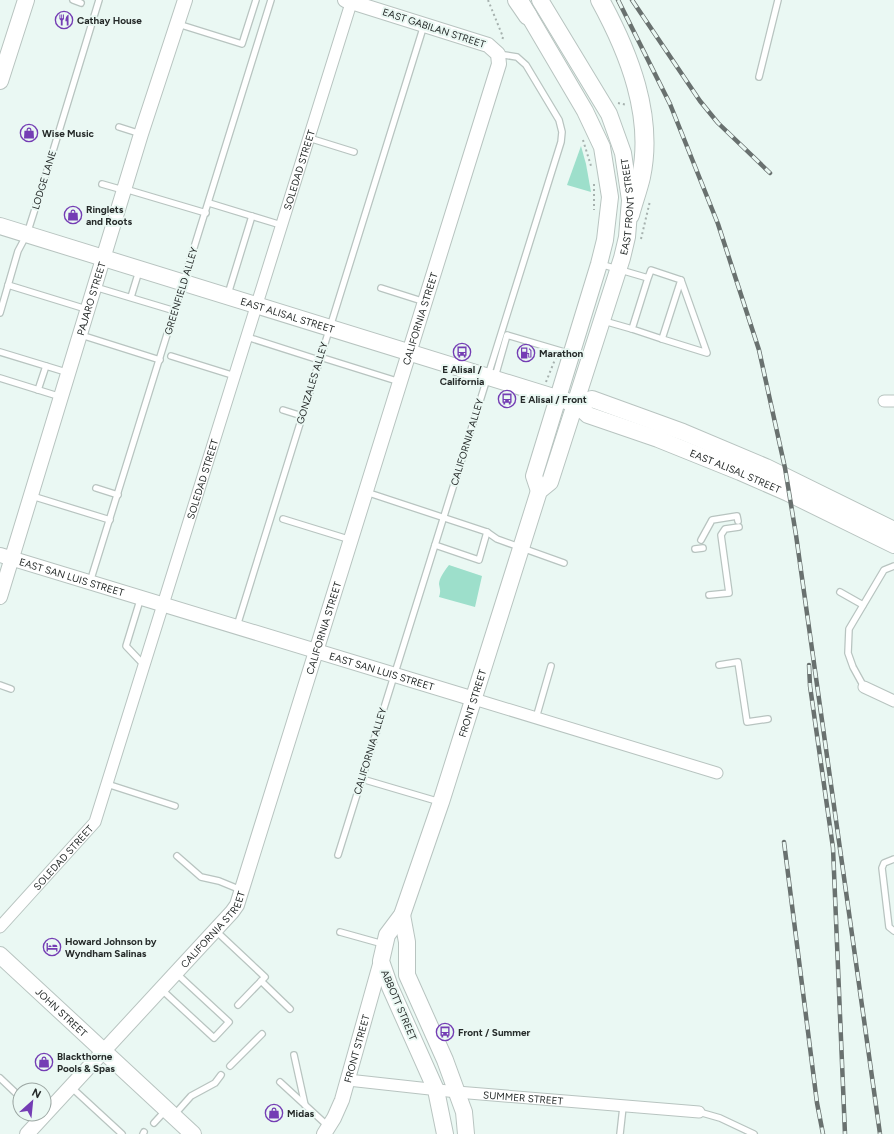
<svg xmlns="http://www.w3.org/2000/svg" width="894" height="1134" font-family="Figtree,sans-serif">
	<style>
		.green { fill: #9ddfcb }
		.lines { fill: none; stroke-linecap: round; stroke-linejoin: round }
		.service-casing { stroke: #b8c4c0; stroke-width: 8 }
		.minor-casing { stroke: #b8c4c0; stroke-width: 13 }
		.tertiary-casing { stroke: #b8c4c0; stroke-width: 16 }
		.secondary-casing { stroke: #b8c4c0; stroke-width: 18 }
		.primary-casing { stroke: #b8c4c0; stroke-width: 20 }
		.path { stroke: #a6b1ae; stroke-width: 2; stroke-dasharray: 2 3; stroke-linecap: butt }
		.service { stroke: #fff; stroke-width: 5.5 }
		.minor { stroke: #fff; stroke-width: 11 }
		.tertiary { stroke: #fff; stroke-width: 14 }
		.secondary { stroke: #fff; stroke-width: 16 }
		.primary { stroke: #fff; stroke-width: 18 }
		.rail-casing { stroke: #69716f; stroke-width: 4.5 }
		.rail { stroke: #eaf8f3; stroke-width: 3; stroke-dasharray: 9; stroke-linecap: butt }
		.labels { text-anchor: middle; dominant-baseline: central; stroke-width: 4; stroke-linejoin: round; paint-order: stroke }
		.poi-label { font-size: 10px; font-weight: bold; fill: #252a29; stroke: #eaf8f3; text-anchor: start }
		.street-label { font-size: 10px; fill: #252a29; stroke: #eaf8f3 }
	</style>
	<rect width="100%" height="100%" fill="#eaf8f3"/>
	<g class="green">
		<path d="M581,146L586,164L591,192L567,185Z"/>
		<path d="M449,565L482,576L475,607L439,597C441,591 440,590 439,584C439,578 445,570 449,565Z"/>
	</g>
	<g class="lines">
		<defs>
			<g id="service">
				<path d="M73,0L81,3"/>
				<path d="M178,24L242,44L256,0"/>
				<path d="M759,77L778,0"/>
				<path d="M119,127L141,134"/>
				<path d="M309,138L354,152"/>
				<path d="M102,184L123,190"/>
				<path d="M125,189L206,213"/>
				<path d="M209,203L281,225"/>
				<path d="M600,264L648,278L651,270L681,280L662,339L632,329L648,278"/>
				<path d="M8,285L86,309"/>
				<path d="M95,287L175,311"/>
				<path d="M381,288L425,302"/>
				<path d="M228,294L252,216"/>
				<path d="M131,297L139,271"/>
				<path d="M0,313L18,251L27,234L42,187L99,0"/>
				<path d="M604,321L632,329"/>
				<path d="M81,335L160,360"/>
				<path d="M247,337L319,360"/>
				<path d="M662,339L707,353L681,280"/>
				<path d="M0,352L69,373"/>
				<path d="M171,356L235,376"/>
				<path d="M320,357L400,382"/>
				<path d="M495,377L507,335L571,354"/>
				<path d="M0,378L61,397"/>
				<path d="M38,390L46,366"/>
				<path d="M283,410L302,416"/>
				<path d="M96,488L118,495"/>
				<path d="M366,492L487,532L497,539L564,563"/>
				<path d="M32,496L110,520"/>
				<path d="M283,519L351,540"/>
				<path d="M701,540L712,520L737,516L738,521"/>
				<path d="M435,545L479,560L487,532"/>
				<path d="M695,549L703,548"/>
				<path d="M90,582L271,0"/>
				<path d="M840,592L863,605"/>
				<path d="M709,595L729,593L721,535L725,529L739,527"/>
				<path d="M141,597L126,646L144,665"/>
				<path d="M237,626L424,25"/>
				<path d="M719,665L738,662L747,722L768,719"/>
				<path d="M0,685L11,689"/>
				<path d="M864,687L853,667L848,653L849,629L884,570L894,566"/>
				<path d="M536,718L551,666"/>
				<path d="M362,779L440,802"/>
				<path d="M107,784L175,806"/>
				<path d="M338,855L561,142L562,132L559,120L526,65L517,57L498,54"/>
				<path d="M177,856L201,877L219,881L241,890"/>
				<path d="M894,859L884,863L882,868L889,927L894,931"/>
				<path d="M216,931L265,977L238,1005"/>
				<path d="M340,932L383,944"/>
				<path d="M261,981L290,1009"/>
				<path d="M161,989L214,1038L229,1022L176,973"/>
				<path d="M294,1055L305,1105"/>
				<path d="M230,1066L262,1034"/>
				<path d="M0,1078L20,1097"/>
				<path d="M280,1082L329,1127"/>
				<path d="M71,1087L122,1134"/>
				<path d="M699,1112L720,1118L754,1134"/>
				<path d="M175,1114L191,1096L215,1083L221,1075"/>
				<path d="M154,1123L166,1110"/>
				<path d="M143,1134L144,1132"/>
				<path d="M620,1134L623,1107"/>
			</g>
			<g id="minor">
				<path d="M884,401H894"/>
				<path d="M864,687L894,701"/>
				<path d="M474,699L717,773"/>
				<path id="s1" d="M0,927L95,822L352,0"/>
				<path id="s2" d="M348,1080L457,1092L699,1112"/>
			</g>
			<g id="tertiary">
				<path id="s3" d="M0,555L474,699"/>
				<path id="s4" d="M0,597L141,134L185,0"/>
				<path id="s5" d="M27,1134L232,912L237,905L499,64L498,54L488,45L345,0"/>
				<path id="s6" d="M324,1134L334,1118L342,1100L381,961"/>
			</g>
			<g id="secondary">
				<path d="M522,4L585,111L602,147L610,197L605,240L599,264L534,476L539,491"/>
				<path d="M0,81L26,0"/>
				<path id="s7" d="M0,226L576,404L588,415L658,439L740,472L788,493L894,545"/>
				<path d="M576,404L592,399L683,432L766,467L894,530"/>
				<path d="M402,915L407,942V975L445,1060L464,1112L466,1134"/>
				<path id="s8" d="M0,955L193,1134"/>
				<path id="s9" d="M445,1134L436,1090L390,987L381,961L387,935L402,915L441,802L539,491L550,482L622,258L627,237L630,200L623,153L609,114L540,0"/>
			</g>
			<g id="primary">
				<path d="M517,0L528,16"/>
				<path d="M600,0C629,53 654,116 641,177C638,190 633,203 630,215"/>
			</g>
		</defs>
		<use href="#service" class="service-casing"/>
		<use href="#minor" class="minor-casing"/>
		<use href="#tertiary" class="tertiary-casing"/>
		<use href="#secondary" class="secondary-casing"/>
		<use href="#primary" class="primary-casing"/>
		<g class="path">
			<path d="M488,0L503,37L502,41"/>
			<path d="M618,103L627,105"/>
			<path d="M583,140L591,166"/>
			<path d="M594,184V210"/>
			<path d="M641,239L650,201"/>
			<path d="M546,382L556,357"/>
		</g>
		<use href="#service" class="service"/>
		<use href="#minor" class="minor"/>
		<use href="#tertiary" class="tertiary"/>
		<use href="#secondary" class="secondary"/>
		<use href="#primary" class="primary"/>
		<defs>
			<g id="rail">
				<path d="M618,0L670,104L718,224L759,350L785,468L796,535L880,1134"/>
				<path d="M632,0L700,101L718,123L770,173"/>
				<path d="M809,665L810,686L833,848L845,1134"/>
				<path d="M784,842L817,1103L823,1134"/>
			</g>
		</defs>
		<use href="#rail" class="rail-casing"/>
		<use href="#rail" class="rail"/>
	</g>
	<defs>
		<symbol id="restaurant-ring" viewBox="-11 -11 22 22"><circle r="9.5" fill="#eaf8f3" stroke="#743db4" stroke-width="1.5"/><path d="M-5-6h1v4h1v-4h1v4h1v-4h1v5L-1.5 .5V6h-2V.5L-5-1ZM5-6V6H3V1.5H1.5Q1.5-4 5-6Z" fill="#743db4"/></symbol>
		<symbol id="shop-ring" viewBox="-11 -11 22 22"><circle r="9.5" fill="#eaf8f3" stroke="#743db4" stroke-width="1.5"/><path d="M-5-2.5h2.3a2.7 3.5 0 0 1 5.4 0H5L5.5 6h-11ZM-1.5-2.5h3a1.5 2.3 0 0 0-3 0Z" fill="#743db4"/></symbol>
		<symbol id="bus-ring" viewBox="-11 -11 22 22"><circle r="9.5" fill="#eaf8f3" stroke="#743db4" stroke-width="1.5"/><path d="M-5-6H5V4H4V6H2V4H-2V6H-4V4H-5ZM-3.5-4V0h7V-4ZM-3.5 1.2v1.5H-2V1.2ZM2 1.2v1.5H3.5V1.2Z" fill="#743db4"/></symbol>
		<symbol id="fuel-ring" viewBox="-11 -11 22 22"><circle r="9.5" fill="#eaf8f3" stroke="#743db4" stroke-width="1.5"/><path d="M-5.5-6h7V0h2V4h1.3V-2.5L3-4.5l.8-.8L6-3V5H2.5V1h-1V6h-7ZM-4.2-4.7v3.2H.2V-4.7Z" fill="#743db4"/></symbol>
		<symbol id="hotel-ring" viewBox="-11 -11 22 22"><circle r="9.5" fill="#eaf8f3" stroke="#743db4" stroke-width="1.5"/><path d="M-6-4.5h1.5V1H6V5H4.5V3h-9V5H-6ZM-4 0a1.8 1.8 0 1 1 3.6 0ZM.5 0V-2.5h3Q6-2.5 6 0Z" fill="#743db4"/></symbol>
	</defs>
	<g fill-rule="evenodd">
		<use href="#restaurant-ring" x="54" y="10" width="20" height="20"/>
		<use href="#shop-ring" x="19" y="123" width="20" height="20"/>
		<use href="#shop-ring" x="63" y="205" width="20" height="20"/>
		<use href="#bus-ring" x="452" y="342" width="20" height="20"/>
		<use href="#fuel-ring" x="516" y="343" width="20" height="20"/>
		<use href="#bus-ring" x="497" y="389" width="20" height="20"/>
		<use href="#hotel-ring" x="42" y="937" width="20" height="20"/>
		<use href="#bus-ring" x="435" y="1022" width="20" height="20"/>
		<use href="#shop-ring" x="34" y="1052" width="20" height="20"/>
		<use href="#shop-ring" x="264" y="1103" width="20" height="20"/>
	</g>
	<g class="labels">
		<g class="poi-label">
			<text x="77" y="20">Cathay House</text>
			<text x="42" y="133">Wise Music</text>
			<text x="86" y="209">Ringlets<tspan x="86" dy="12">and Roots</tspan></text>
			<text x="539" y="353">Marathon</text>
			<text x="462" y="369" text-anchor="middle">E Alisal /<tspan x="462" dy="12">California</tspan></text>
			<text x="520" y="399">E Alisal / Front</text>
			<text x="65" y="941">Howard Johnson by<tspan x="65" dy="12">Wyndham Salinas</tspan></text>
			<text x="458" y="1032">Front / Summer</text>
			<text x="57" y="1056">Blackthorne<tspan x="57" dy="12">Pools &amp; Spas</tspan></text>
			<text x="287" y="1113">Midas</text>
		</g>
		<g class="street-label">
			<text transform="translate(434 28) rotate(18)">EAST GABILAN STREET</text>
			<text stroke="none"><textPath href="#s1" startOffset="825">SOLEDAD STREET</textPath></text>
			<text transform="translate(44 180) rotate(-73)">LODGE LANE</text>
			<text stroke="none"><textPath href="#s9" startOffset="984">EAST FRONT STREET</textPath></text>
			<text transform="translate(181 291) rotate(-73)">GREENFIELD ALLEY</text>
			<text stroke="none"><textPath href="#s4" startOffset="312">PAJARO STREET</textPath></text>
			<text stroke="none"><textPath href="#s7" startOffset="301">EAST ALISAL STREET</textPath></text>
			<text stroke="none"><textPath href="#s5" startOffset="925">CALIFORNIA STREET</textPath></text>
			<text transform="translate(312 383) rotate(-73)">GONZALES ALLEY</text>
			<text transform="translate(467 442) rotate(-73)">CALIFORNIA ALLEY</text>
			<text stroke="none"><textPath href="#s7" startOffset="777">EAST ALISAL STREET</textPath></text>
			<text stroke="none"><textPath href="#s1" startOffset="501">SOLEDAD STREET</textPath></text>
			<text stroke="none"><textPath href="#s3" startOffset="75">EAST SAN LUIS STREET</textPath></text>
			<text stroke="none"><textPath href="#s5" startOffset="601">CALIFORNIA STREET</textPath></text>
			<text stroke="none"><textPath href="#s3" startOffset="399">EAST SAN LUIS STREET</textPath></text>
			<text stroke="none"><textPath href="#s9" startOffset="460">FRONT STREET</textPath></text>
			<text transform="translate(370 751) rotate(-73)">CALIFORNIA ALLEY</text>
			<text stroke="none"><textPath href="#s1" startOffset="94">SOLEDAD STREET</textPath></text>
			<text stroke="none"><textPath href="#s5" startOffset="277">CALIFORNIA STREET</textPath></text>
			<text transform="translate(399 1005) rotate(67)">ABBOTT STREET</text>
			<text stroke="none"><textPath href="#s8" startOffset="84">JOHN STREET</textPath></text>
			<text stroke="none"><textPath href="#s6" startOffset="92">FRONT STREET</textPath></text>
			<text stroke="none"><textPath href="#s2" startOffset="176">SUMMER STREET</textPath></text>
		</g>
	</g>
	<g transform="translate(32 1102) rotate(27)"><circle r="19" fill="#eaf8f3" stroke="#9ba6a2"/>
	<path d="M0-3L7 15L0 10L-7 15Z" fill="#743db4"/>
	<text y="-6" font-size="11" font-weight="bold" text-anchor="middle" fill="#252a29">N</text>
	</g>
</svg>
